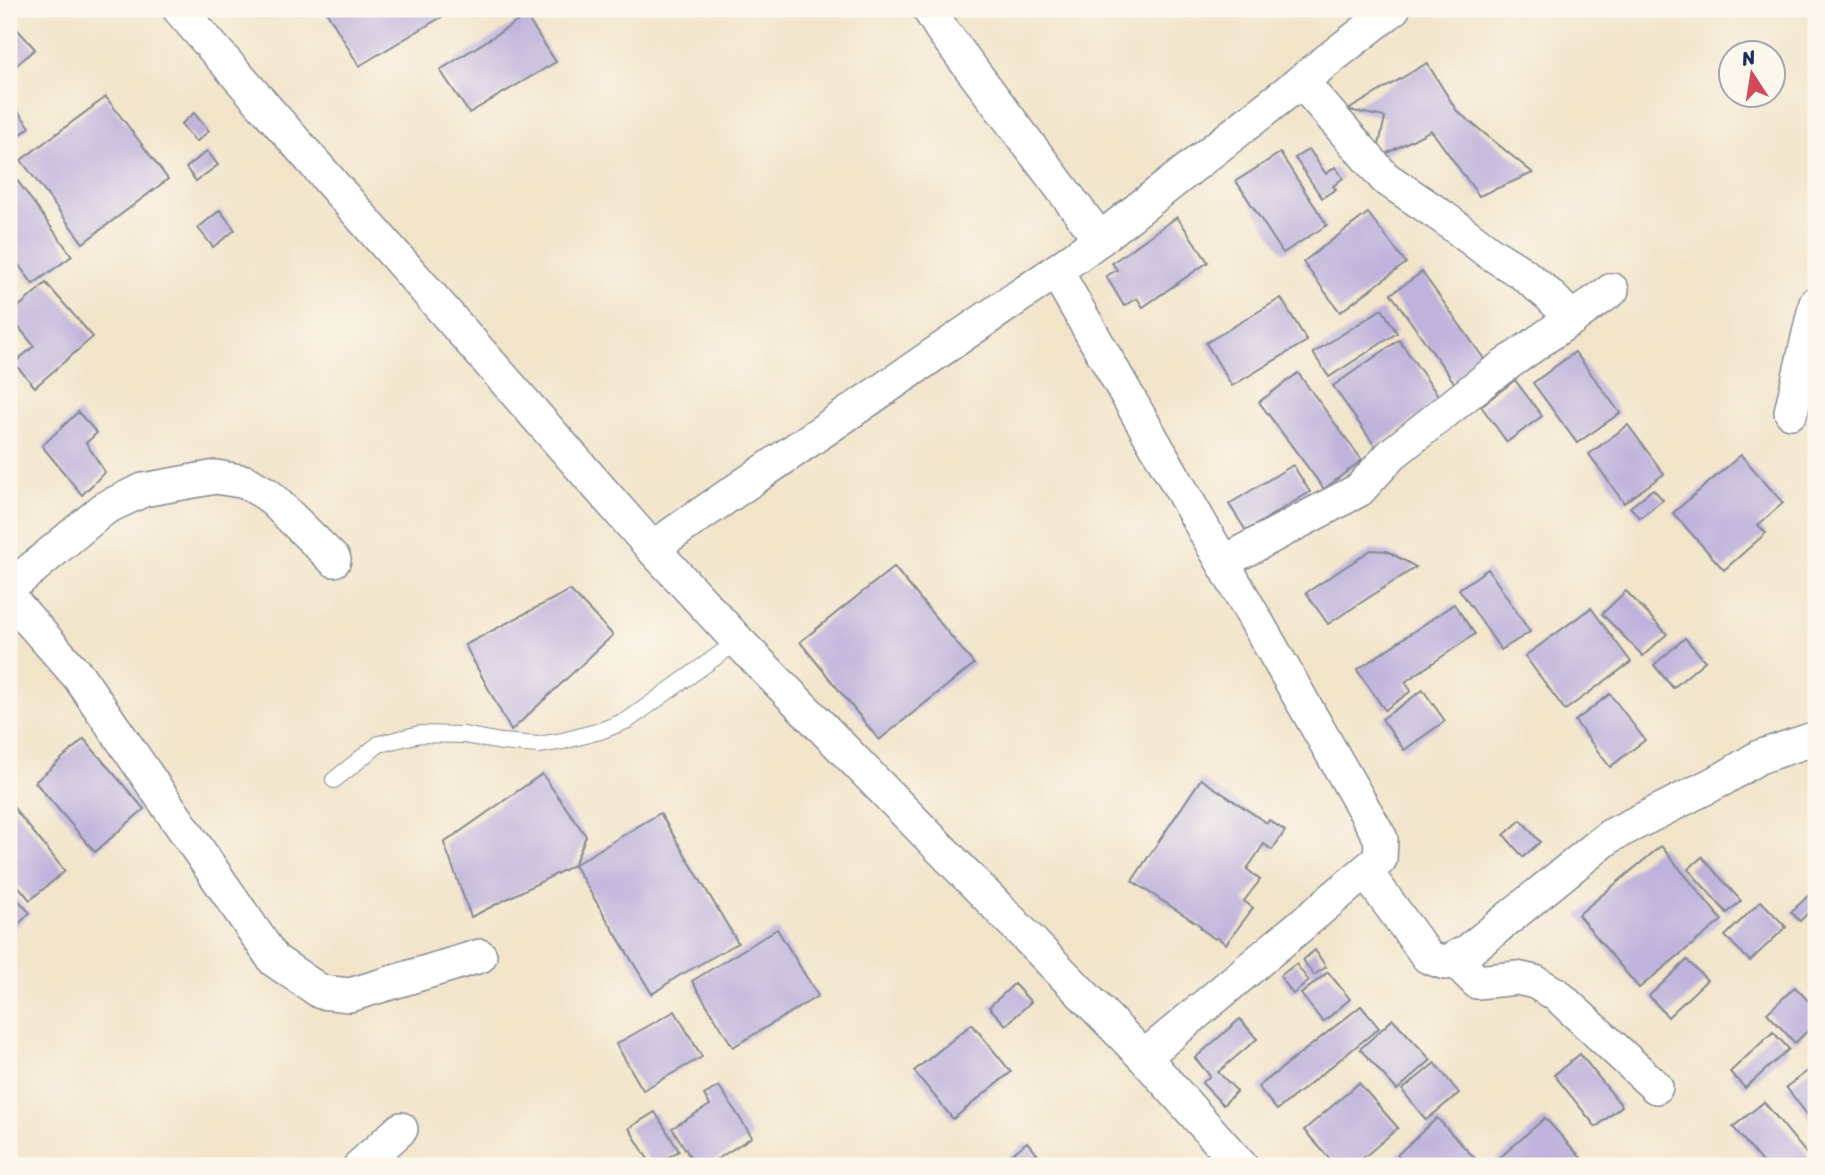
<svg xmlns="http://www.w3.org/2000/svg" width="1825" height="1175" font-family="Sriracha,sans-serif">
	<style>
		.building { fill: #bfb2dc }
		.lines { fill: none; stroke-linecap: round; stroke-linejoin: round }
		.lane-casing { stroke: #868a94; stroke-width: 18 }
		.street-casing { stroke: #868a94; stroke-width: 36 }
		.lane { stroke: #fff; stroke-width: 16 }
		.street { stroke: #fff; stroke-width: 33 }
	</style>
	<rect width="100%" height="100%" fill="#fbf7ec"/>
	<filter id="ink" filterUnits="userSpaceOnUse"><feTurbulence type="fractalNoise" baseFrequency=".0143" numOctaves="2"/><feDisplacementMap in="SourceGraphic" scale="14" xChannelSelector="R" yChannelSelector="G"/><feConvolveMatrix kernelMatrix="1 2 1 2 8 2 1 2 1" color-interpolation-filters="sRGB"/></filter>
	<filter id="wash" filterUnits="userSpaceOnUse"><feTurbulence type="fractalNoise" baseFrequency=".00686" numOctaves="4" result="noise"/><feDisplacementMap in="SourceGraphic" scale="28" xChannelSelector="R" yChannelSelector="G"/><feGaussianBlur stdDeviation="1.57" result="paint"/><feColorMatrix in="noise" values="0 0 0 0 0 0 0 0 0 0 0 0 0 0 0 0 0 1.4 0 .05"/><feComposite in="paint" operator="in"/></filter>
	<g filter="url(#wash)">
		<rect width="100%" height="100%" fill="#f1e4c9"/>
		<g id="blocks">
			<g class="building">
				<path d="M325,9H455L359,66Z"/>
				<path d="M526,16L556,62L469,113L440,70Z"/>
				<path d="M9,20L35,49L9,72Z"/>
				<path d="M1427,63L1457,111L1533,173L1479,196L1431,130L1376,159L1385,117L1348,110Z"/>
				<path d="M106,97L168,179L83,243L21,160Z"/>
				<path d="M9,100L30,127L9,144Z"/>
				<path d="M194,113L209,131L196,142L181,124Z"/>
				<path d="M1309,149L1326,174L1335,167L1343,178L1333,186L1336,189L1322,198L1295,158Z"/>
				<path d="M207,151L218,165L196,181L186,168Z"/>
				<path d="M1280,153L1327,225L1283,253L1236,181Z"/>
				<path d="M9,169L72,256L33,284L18,264L9,270Z"/>
				<path d="M220,210L235,230L213,247L198,228Z"/>
				<path d="M1368,213L1406,263L1340,312L1303,262Z"/>
				<path d="M1177,217L1208,262L1143,307L1137,298L1124,306L1106,276L1117,270L1112,263Z"/>
				<path d="M1422,272L1487,363L1456,385L1391,294Z"/>
				<path d="M46,283L93,337L35,387L14,363L34,346L9,315Z"/>
				<path d="M1281,298L1307,341L1232,386L1206,343Z"/>
				<path d="M1382,309L1397,333L1329,377L1313,353Z"/>
				<path d="M1399,340L1442,401L1375,446L1333,386Z"/>
				<path d="M1575,352L1620,413L1577,443L1533,383Z"/>
				<path d="M1298,373L1362,460L1324,489L1259,402Z"/>
				<path d="M1515,380L1542,416L1507,442L1481,406Z"/>
				<path d="M78,412L97,433L86,443L105,472L82,495L42,446Z"/>
				<path d="M1628,425L1664,474L1624,503L1589,454Z"/>
				<path d="M1741,455L1783,503L1758,525L1766,533L1724,570L1673,513Z"/>
				<path d="M1293,465L1310,492L1246,531L1229,504Z"/>
				<path d="M1653,489L1663,500L1640,518L1630,507Z"/>
				<path d="M1371,550L1387,551L1416,567L1328,624L1306,593Z"/>
				<path d="M894,567L974,664L879,740L800,642Z"/>
				<path d="M1488,569L1530,632L1501,650L1459,589Z"/>
				<path d="M570,590L613,635L511,731L465,645Z"/>
				<path d="M1626,591L1667,634L1643,656L1602,614Z"/>
				<path d="M1454,604L1475,634L1405,682L1411,691L1385,710L1357,670Z"/>
				<path d="M1591,608L1631,662L1565,710L1525,656Z"/>
				<path d="M1685,638L1705,661L1673,688L1654,665Z"/>
				<path d="M1423,690L1445,721L1404,750L1382,719Z"/>
				<path d="M1610,694L1645,740L1610,767L1575,721Z"/>
				<path d="M84,739L144,809L95,852L35,782Z"/>
				<path d="M542,774L586,836L574,865L471,917L444,843Z"/>
				<path d="M1201,779L1267,823L1269,820L1285,831L1272,850L1264,844L1247,869L1260,880L1244,901L1253,908L1226,944L1217,937L1215,939L1200,928L1201,926L1132,881Z"/>
				<path d="M9,802L65,871L30,900L9,875Z"/>
				<path d="M660,813L738,943L677,977L652,994L574,865Z"/>
				<path d="M1521,820L1540,842L1523,857L1504,835Z"/>
				<path d="M1661,846L1722,920L1639,988L1578,915Z"/>
				<path d="M1702,857L1741,901L1727,913L1688,869Z"/>
				<path d="M9,890L30,913L9,933Z"/>
				<path d="M1810,894L1816,901V905L1800,921L1791,912Z"/>
				<path d="M1761,901L1786,927L1750,961L1725,936Z"/>
				<path d="M777,929L818,996L733,1047L692,981Z"/>
				<path d="M1315,950L1326,967L1314,975L1303,960Z"/>
				<path d="M1687,960L1707,980L1668,1017L1649,996Z"/>
				<path d="M1296,964L1309,981L1293,994L1280,976Z"/>
				<path d="M1328,972L1350,999L1323,1022L1301,994Z"/>
				<path d="M1014,984L1031,1002L1006,1025L989,1007Z"/>
				<path d="M1795,987L1816,1009V1023L1795,1043L1767,1013Z"/>
				<path d="M1361,1006L1379,1028L1277,1110L1258,1087Z"/>
				<path d="M675,1011L702,1057L643,1090L616,1044Z"/>
				<path d="M1240,1019L1257,1039L1218,1072L1237,1091L1223,1105L1202,1083L1210,1076L1195,1058Z"/>
				<path d="M1393,1019L1431,1060L1397,1090L1360,1049Z"/>
				<path d="M972,1024L1011,1072L953,1119L914,1071Z"/>
				<path d="M1773,1032L1789,1049L1745,1088L1730,1072Z"/>
				<path d="M1580,1054L1622,1106L1596,1127L1554,1075Z"/>
				<path d="M1435,1063L1459,1093L1426,1120L1402,1090Z"/>
				<path d="M1816,1065V1126L1786,1087Z"/>
				<path d="M1359,1083L1398,1128L1354,1166H1336L1304,1130Z"/>
				<path d="M719,1086L752,1137L706,1166H696L672,1128L710,1105L704,1095Z"/>
				<path d="M1764,1102L1816,1165V1166H1765L1733,1127Z"/>
				<path d="M655,1112L679,1151L652,1166L629,1128Z"/>
				<path d="M1437,1118L1482,1166H1408L1397,1155Z"/>
				<path d="M1545,1118L1581,1158L1571,1166H1501L1496,1161Z"/>
				<path d="M1027,1142L1047,1166H998Z"/>
			</g>
		</g>
	</g>
	<g filter="url(#ink)">
		<use href="#blocks" fill-opacity="0" stroke="#868a94" stroke-width="2"/>
		<g class="lines">
			<defs>
				<path id="lane" d="M334,780L379,744L420,734L464,735L501,742L539,745L563,741L600,731L628,720L738,641"/>
				<g id="street">
					<path d="M179,9L652,548L738,641L1144,1057L1241,1166"/>
					<path d="M929,9L942,30L1100,239"/>
					<path d="M1301,81L1385,178L1444,218L1490,253L1522,273L1549,295L1572,319"/>
					<path d="M1056,271L1381,839L1380,859L1144,1057"/>
					<path d="M1791,412L1816,303"/>
					<path d="M652,548L1056,271L1100,239L1393,9"/>
					<path d="M1223,562L1359,490L1392,454L1490,376L1612,290"/>
					<path d="M9,588L105,508L143,490L216,477L246,482L268,495L334,560"/>
					<path d="M9,597L79,677L274,960L321,992L350,995L480,956"/>
					<path d="M1366,872L1428,957L1445,963L1468,951L1610,836L1723,779L1759,757L1816,738"/>
					<path d="M1454,959L1477,982L1517,978L1535,982L1557,995L1656,1087"/>
					<path d="M360,1166L401,1129"/>
				</g>
			</defs>
			<use href="#lane" class="lane-casing"/>
			<use href="#street" class="street-casing"/>
			<use href="#lane" class="lane"/>
			<use href="#street" class="street"/>
		</g>
	</g>
	<rect width="1825" height="1175" fill="none" stroke="#fbf7ec" stroke-width="35"/>
	<g transform="translate(1752 74) rotate(348)"><circle r="33" fill="#fbf7ec" stroke="#a1a7b3" stroke-width="2"/>
	<path d="M0-5L12 26L0 18L-12 26Z" fill="#d1495b"/>
	<text y="-10" font-size="19" font-weight="bold" text-anchor="middle" fill="#1b2f5e">N</text>
	</g>
</svg>
